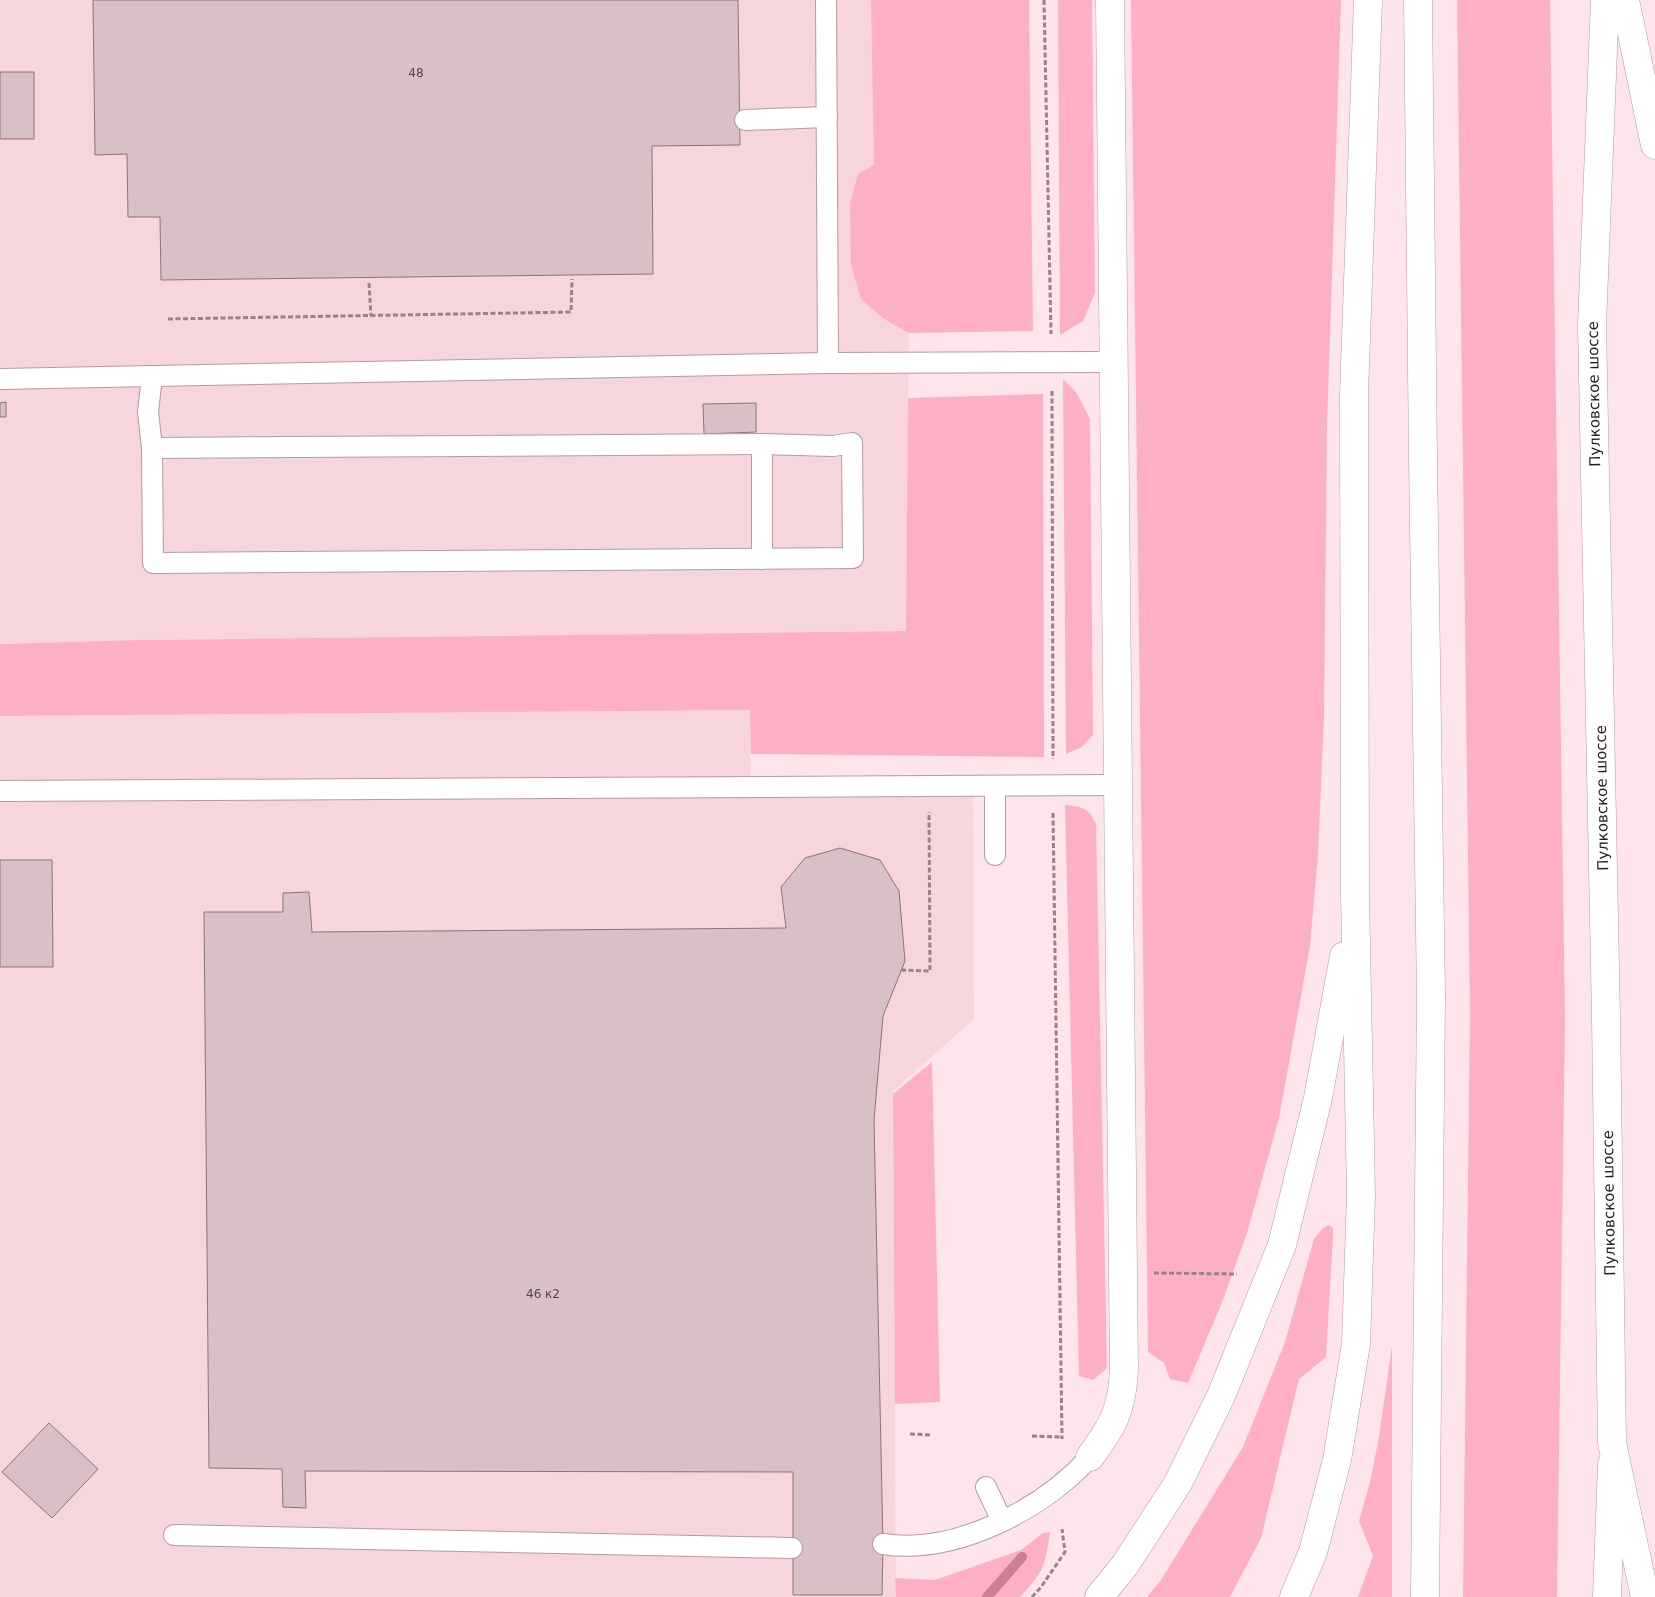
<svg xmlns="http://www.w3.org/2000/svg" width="1655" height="1597" font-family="'DejaVu Sans',sans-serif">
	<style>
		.built { fill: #f7d5dd }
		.green { fill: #fdb0c5 }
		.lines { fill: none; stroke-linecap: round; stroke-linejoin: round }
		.stream { stroke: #cd7f96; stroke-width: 10 }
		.building { fill: #d8c0c6; stroke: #8b757a }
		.service-casing { stroke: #b49ca2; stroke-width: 22 }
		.minor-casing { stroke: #b49ca2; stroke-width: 29 }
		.primary-casing { stroke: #b49ca2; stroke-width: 29 }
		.trunk-casing { stroke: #b49ca2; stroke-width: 29 }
		.path { stroke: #968488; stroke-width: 3; stroke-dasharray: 5 2.5; stroke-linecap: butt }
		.service { stroke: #fff; stroke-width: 20 }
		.minor { stroke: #fff; stroke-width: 28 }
		.primary { stroke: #fff; stroke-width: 28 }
		.trunk { stroke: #fff; stroke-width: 28 }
		.labels { text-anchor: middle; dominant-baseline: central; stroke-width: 4; stroke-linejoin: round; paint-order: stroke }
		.number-label { font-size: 12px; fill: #524649 }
		.street-label { font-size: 15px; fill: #261d1f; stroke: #fff }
	</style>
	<rect width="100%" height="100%" fill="#fee5eb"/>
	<g class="built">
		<path d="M0,0H905L909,333L906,631L139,640L0,644Z"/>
		<path d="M750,710L751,787L973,795L974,1019L893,1091L896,1597H0V716Z"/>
	</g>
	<g class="green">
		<path d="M871,0H1029L1033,331L909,333L884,319L861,299L851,265L850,204L858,174L874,165Z"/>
		<path d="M1058,0H1092L1095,293L1083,321L1060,335Z"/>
		<path d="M1131,0H1341L1327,427L1324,716L1318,855L1310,946L1279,1118L1247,1233L1221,1305L1188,1383L1170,1379L1164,1363L1148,1352Z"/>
		<path d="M1457,0H1550L1565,1020L1557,1597H1463L1470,1014Z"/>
		<path d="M1063,379L1076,392L1090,419L1093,735L1082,747L1066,754Z"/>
		<path d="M1043,394L1044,757L751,754L750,710L0,716V644L139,640L906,631L908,398Z"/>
		<path d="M1065,805C1083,807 1088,807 1096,824L1107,1368L1093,1380L1079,1376Z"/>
		<path d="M932,1062L940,1402L895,1404L893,1094Z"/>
		<path d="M1329,1225L1333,1228V1236L1326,1357L1299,1379L1261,1538L1230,1597H1147L1161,1580L1243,1447L1285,1342L1314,1239L1323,1228Z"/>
		<path d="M1392,1346V1597H1358L1373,1556L1359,1521L1370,1482L1379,1437Z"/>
		<path d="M1050,1532C1045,1567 1044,1571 1020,1597H896L895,1578L935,1580L1021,1550L1043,1533Z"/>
	</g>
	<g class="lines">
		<path class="stream" d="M987,1597L1022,1557"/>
	</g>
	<g class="building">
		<path d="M93,0H738L740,145L652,146L653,274L161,280L160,217H128L127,154L95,155Z"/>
		<rect x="0" y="72" width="34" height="67"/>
		<path d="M6,402V417H0V403Z"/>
		<path d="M756,403V432L704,434L703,404Z"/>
		<path d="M840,848L880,860L899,891L905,961L883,1016L874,1120L883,1544L882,1595H793V1472L305,1471L306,1508L283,1507L282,1469L209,1468L204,912H283V893L309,892L312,932L786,928L781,887L805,858Z"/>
		<path d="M0,860H52L53,967H0Z"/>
		<path d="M49,1423L98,1469L52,1518L2,1472Z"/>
	</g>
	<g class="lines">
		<defs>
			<g id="service">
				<path d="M826,0L828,363"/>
				<path d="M745,120L827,117"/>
				<path d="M0,379L828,363L1113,362"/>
				<path d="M762,444V559"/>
				<path d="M152,448L762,444L833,446L852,443L853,558L153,563L152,448L148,412L152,376"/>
				<path d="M0,791L1117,785"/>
				<path d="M995,855V786"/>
				<path d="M986,1487L1002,1521"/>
				<path d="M174,1535L792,1548"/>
				<path d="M883,1544C956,1555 1043,1509 1090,1457"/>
			</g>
			<path id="minor" d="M1090,1457C1113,1426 1122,1410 1124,1370L1110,0"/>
			<g id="primary">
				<path d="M1418,0L1423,459L1431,996L1425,1597"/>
				<path d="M1607,1597L1612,1464"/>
			</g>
			<g id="trunk">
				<path d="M1605,0L1592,325L1606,1017L1612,1443L1645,1597"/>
				<path d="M1625,0L1655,145"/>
				<path d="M1099,1597L1125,1565L1178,1483L1221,1396L1282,1245L1318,1098L1344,956"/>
				<path d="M1294,1597L1313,1552L1337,1460L1356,1344L1361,1195L1355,895L1354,394L1368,0"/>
			</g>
		</defs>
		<use href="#service" class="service-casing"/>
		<use href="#minor" class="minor-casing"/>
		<use href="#primary" class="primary-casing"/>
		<use href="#trunk" class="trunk-casing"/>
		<g class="path">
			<path d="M1044,0L1051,334"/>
			<path d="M369,283L371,316"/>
			<path d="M168,319L571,312L572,279"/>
			<path d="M1052,391L1053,759"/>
			<path d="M1053,813L1062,1439"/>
			<path d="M901,970L930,971L929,812"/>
			<path d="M1154,1273L1237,1274"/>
			<path d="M910,1434L931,1435"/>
			<path d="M1032,1436L1062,1437"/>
			<path d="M1032,1597L1041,1587L1065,1552L1062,1529"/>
		</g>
		<use href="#service" class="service"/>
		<use href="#minor" class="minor"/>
		<use href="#primary" class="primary"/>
		<use href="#trunk" class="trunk"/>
	</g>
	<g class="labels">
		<g class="number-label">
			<text x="416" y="73">48</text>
			<text x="543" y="1294">46 к2</text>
		</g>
		<g class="street-label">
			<text transform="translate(1594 394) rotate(-91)">Пулковское шоссе</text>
			<text transform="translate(1602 798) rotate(-91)">Пулковское шоссе</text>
			<text transform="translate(1609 1203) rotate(-91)">Пулковское шоссе</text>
		</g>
	</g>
</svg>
